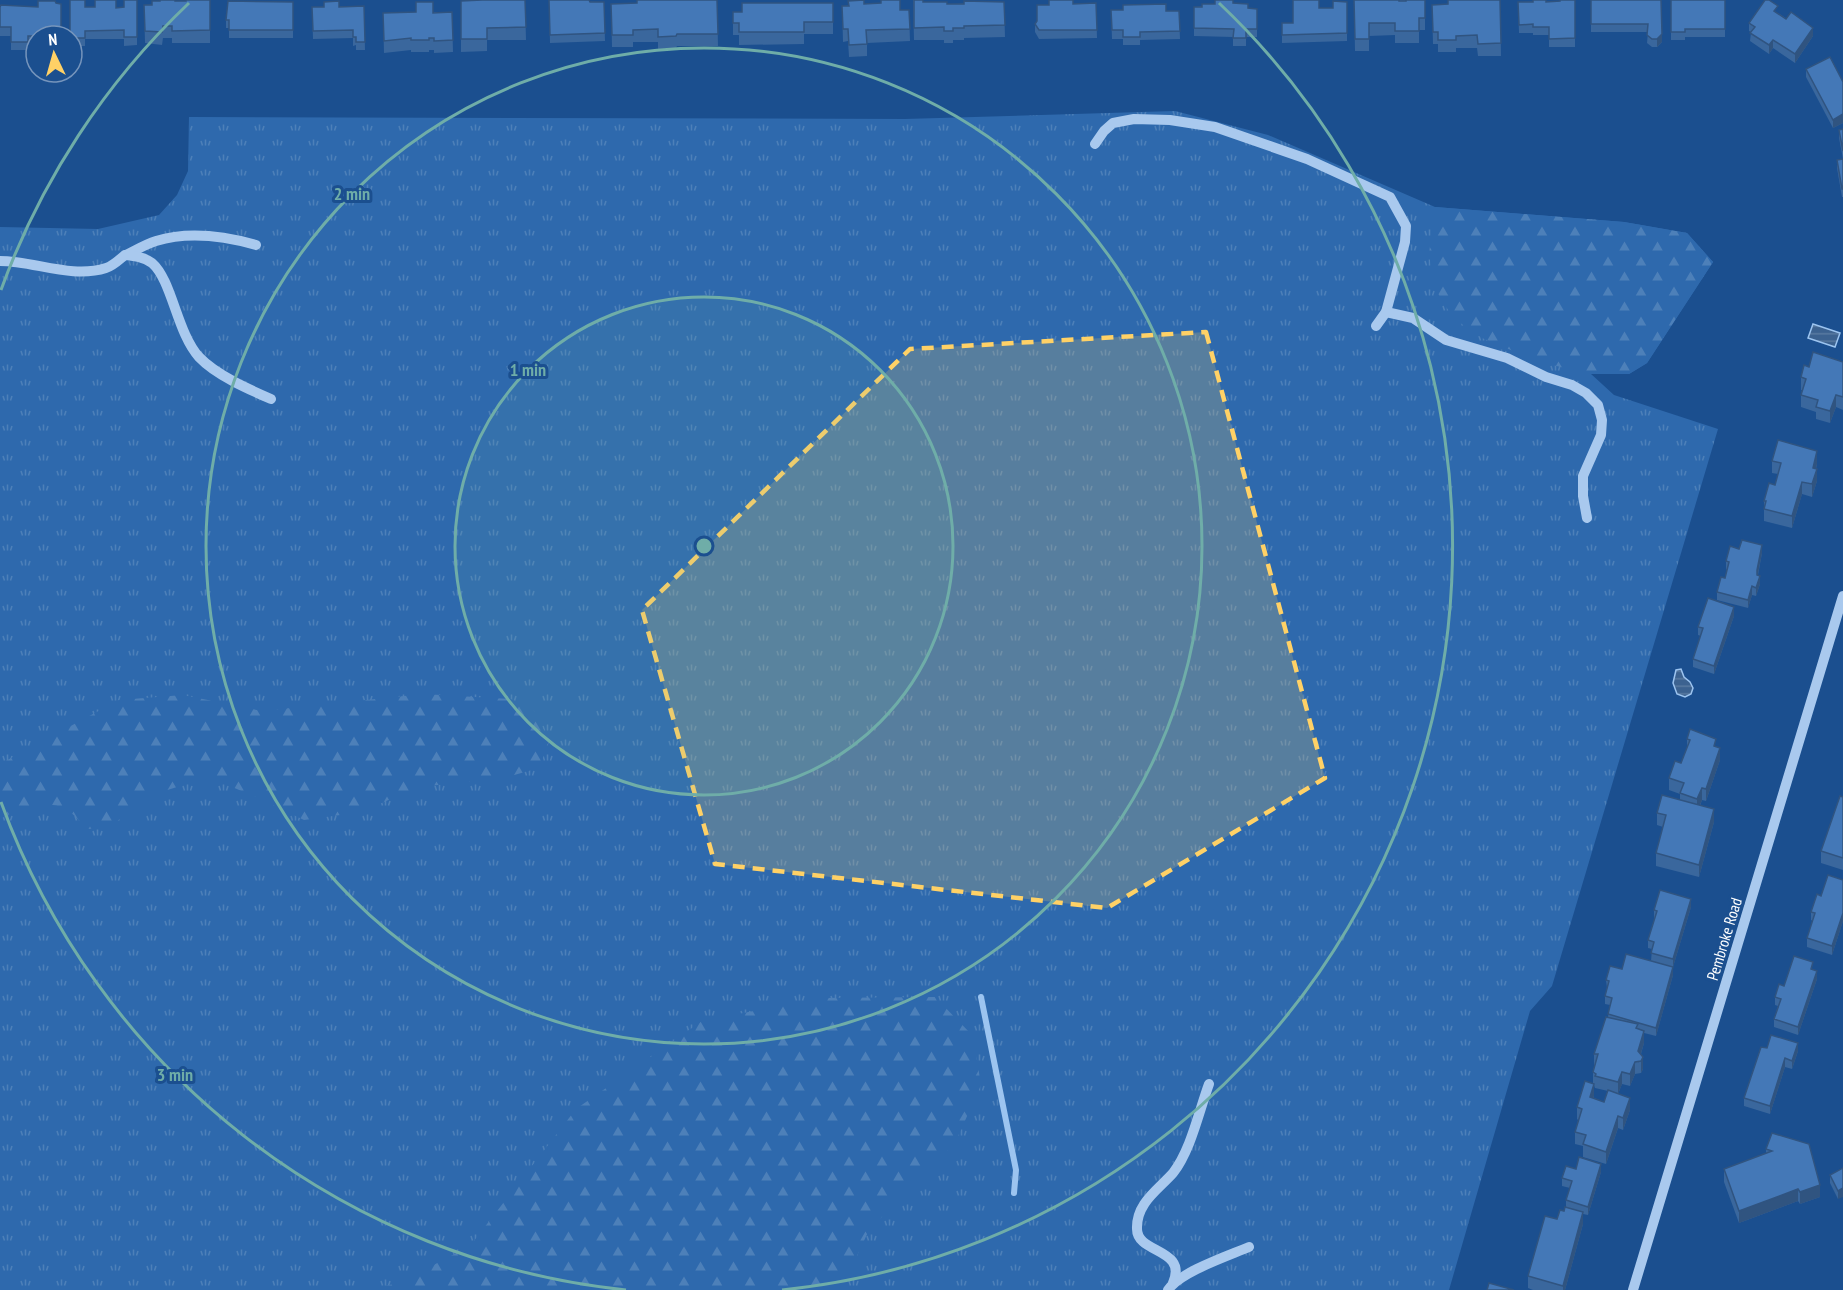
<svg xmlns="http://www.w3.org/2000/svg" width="1843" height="1290" font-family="'PT Sans Narrow',sans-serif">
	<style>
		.grass { fill: url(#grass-tufts) }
		.forest { fill: url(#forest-firs) }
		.water { fill: url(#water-rules); stroke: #9cc4f0; stroke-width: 1.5 }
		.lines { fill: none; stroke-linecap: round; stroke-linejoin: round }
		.stream { stroke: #9cc4f0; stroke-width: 6 }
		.minor { stroke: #a9c9ee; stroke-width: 10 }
		.wall { fill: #3a679d; fill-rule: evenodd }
		.shaded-wall { fill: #305480 }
		.building { fill: #4478b7; stroke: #305480; stroke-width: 1.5 }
		.marked { fill: #ffd166; fill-opacity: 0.2; stroke: #ffd166; stroke-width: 4.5; stroke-dasharray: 12 8; stroke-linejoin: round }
		.ring { fill: none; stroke: #6fada8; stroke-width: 3 }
		.labels { text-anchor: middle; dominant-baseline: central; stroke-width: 6; stroke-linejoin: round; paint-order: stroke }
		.street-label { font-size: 16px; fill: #fff; stroke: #1b4f8f }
		.centre { fill: #6fada8; stroke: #1b4f8f; stroke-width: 3 }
		.ring-label { font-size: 18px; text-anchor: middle; font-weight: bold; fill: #6fada8; stroke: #1b4f8f; stroke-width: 6; stroke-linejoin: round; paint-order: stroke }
	</style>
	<defs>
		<pattern id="grass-tufts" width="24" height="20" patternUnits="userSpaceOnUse" patternTransform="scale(1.5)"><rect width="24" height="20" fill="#2e69ad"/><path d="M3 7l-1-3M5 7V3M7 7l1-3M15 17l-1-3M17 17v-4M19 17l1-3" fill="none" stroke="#4d80b9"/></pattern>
		<pattern id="forest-firs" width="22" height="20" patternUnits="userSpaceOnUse" patternTransform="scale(1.5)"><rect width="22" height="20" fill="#2e69ad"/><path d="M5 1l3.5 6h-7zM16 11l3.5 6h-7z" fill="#4d80b9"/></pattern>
		<pattern id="water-rules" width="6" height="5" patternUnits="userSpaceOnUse" patternTransform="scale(1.5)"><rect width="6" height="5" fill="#3c6290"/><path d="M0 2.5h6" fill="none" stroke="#597aa1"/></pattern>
	</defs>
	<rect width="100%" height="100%" fill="#1b4f8f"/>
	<path class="grass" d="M1175,111L1268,135L1435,207L1624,222L1687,233L1713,262L1647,363L1629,374H1591L1614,395L1718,429L1552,986L1530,1011L1449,1290H0V227L98,229L159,215L177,195L188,171L189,117L905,119Z"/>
	<g class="forest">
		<path d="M1435,207L1624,222L1687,233L1713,262L1647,363L1629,374H1590L1540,362L1482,338L1453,318L1434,287L1429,254Z"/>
		<path d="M423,694L511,699L536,712L549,742L539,768L500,779L417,787L362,812L304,820L258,798L209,777L161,792L108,827L88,829C81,823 73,813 66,809C45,798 18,809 0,819V764L119,700L183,695L262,711Z"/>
		<path d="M935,997L973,1036L981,1085L955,1143L869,1230L841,1290H365L399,1283L470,1246L576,1109L702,1021L820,998Z"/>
	</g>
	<g class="water">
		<path d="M1813,324L1840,333L1835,347L1808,338Z"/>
		<path d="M1681,669L1684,677L1690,682L1693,688L1691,694L1685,697L1677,694L1673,683L1676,670Z"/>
	</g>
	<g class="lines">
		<path class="stream" d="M981,997L1016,1170L1014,1193"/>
		<g class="minor">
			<path d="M1095,144L1104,131L1113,123L1134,119L1170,120L1215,127L1307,159L1390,197L1406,226L1405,242L1386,312L1376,326"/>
			<path d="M126,255C136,250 146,244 156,241C189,231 224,236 256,245"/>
			<path d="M0,261C34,261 72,279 106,268C113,266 120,259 125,255C134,256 144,257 152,263C172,280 177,333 199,357C216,375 248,389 271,399"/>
			<path d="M1386,312L1413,318L1446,340L1507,358L1546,377L1572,385L1586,393L1598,405L1602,420L1601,435L1583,476V496L1587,518"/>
			<path d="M1173,1283C1188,1248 1137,1254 1137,1229C1136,1203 1158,1190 1173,1173C1191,1150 1199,1111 1209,1084"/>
			<path d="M1168,1290C1180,1272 1228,1256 1249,1247"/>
			<path d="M1633,1290L1843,596"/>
		</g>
	</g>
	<g class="wall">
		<path d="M137,0V45L124,46V39H85V46H72V36L85,7H124Z"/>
		<path d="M210,0V43H172V38H163L162,45L145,43L144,5Z"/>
		<path d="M525,0L526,40H487V51L461,52V1Z"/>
		<path d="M549,0L604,2L605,41L550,43Z"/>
		<path d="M717,0L718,46H677L676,48L658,49V42H633V47H612L611,4Z"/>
		<path d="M913,0L923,2L947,4L1004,2L1005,37L964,38V40H953V43H944V40H914Z"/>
		<path d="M1354,0H1425V30H1419V43H1395V35L1369,36V51H1355Z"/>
		<path d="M1500,0L1501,56H1478L1477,48H1456V52H1438V44H1433L1432,5Z"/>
		<path d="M1575,0V47H1549V35H1533V33H1519L1518,2L1560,1Z"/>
		<path d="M1591,0H1661L1662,42L1657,47H1652L1647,43L1648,32H1591Z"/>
		<path d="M1671,0H1725V37H1685V40H1671Z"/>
		<path d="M293,2V38H229V28H226V20Z"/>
		<path d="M1347,2V41L1282,43V23H1293L1319,8H1333Z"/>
		<path d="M833,3V34H804V44L739,45V35H733V12H742Z"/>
		<path d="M1096,3L1097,38L1039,39L1035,32V24L1049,5Z"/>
		<path d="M1233,3L1248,8L1257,9V37H1246V46H1233V37L1194,36V7Z"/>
		<path d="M864,4L900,10H909L910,41L867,43V56L849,57L848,41L843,42L842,6Z"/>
		<path d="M364,6L365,50H356V45L353,46V38L313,39L312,7Z"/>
		<path d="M0,7L36,36V44H28V50H11V36H0Z"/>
		<path d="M1111,10L1179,11L1180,39L1140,40V45H1123V39H1112Z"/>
		<path d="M416,12H452L453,52L434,53V50H429V52H411V50L384,53L383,13Z"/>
		<path d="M1778,13L1813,36L1795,63L1773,48L1769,54L1750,41L1751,32L1749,31V23Z"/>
		<path d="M1806,69L1843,82V123L1833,128L1806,77Z"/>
		<path d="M1843,129V197H1842L1837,168V160L1843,159L1839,138V130Z"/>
		<path d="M1843,362V410L1836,407L1830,423L1816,419V412L1801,407V395L1802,390H1801V377L1809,367Z"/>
		<path d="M1772,461L1817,464L1816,469L1817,481L1812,497L1802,494L1792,528L1764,521V501L1775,485L1778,474L1772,473Z"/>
		<path d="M1739,549L1762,553L1758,575L1760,584L1756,596L1752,595L1748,608L1717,600V592L1725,578L1727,570L1726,569V561Z"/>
		<path d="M1734,616L1714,674L1693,667V659L1701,636L1698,635V627Z"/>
		<path d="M1687,739L1716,747L1720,760L1706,801L1702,800L1700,806L1714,822L1699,877L1656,866V853L1663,827L1657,825V813L1680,800V794L1669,790V778L1681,763L1687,748Z"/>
		<path d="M1843,797V870L1821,863V851Z"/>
		<path d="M1843,880V921L1832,955L1807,947V938L1813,921L1811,920V912L1821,896Z"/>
		<path d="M1691,907L1673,967V975L1656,1036L1644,1033V1043L1641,1054L1643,1069L1641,1073L1635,1074L1630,1086L1622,1084L1618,1094L1630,1110L1623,1130L1618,1128L1606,1164L1583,1157V1146L1575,1144V1132L1578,1120L1577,1119V1107L1593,1083V1072L1594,1067V1054L1608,1017L1610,1005L1605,1004V996L1607,988L1606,980L1651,961L1652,949L1648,948V940L1655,919L1654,918V910ZM1594,1085L1595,1088L1608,1091L1604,1102L1594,1098Z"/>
		<path d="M1813,969L1817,979L1798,1035L1774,1027V1019L1778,1006L1775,1005V997L1784,986Z"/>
		<path d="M1767,1048L1798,1051L1792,1069L1785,1067L1770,1114L1744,1106V1098Z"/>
		<path d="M1772,1133L1820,1197L1800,1204L1798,1201L1739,1223L1724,1182V1169L1766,1153V1149Z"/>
		<path d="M1843,1168L1838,1199L1830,1183V1175Z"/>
		<path d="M1576,1169L1601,1172L1588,1215L1583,1214V1224L1565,1290H1533L1528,1288V1276L1557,1219L1566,1207V1200L1570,1188L1562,1186V1178Z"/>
	</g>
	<g class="shaded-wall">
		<path d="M1813,28V36L1795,63V54Z"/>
		<path d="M1662,34V42L1657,47V39Z"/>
		<path d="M1773,40V48L1769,54V45Z"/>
		<path d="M1843,114V123L1833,128V120Z"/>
		<path d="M1836,395V407L1830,423V411Z"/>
		<path d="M1817,451V464L1813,480V468Z"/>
		<path d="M1817,469V481L1812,497V484Z"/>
		<path d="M1802,482V494L1792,528V516Z"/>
		<path d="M1762,545V553L1757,578V570Z"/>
		<path d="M1760,576V584L1756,596V588Z"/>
		<path d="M1752,586V595L1748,608V600Z"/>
		<path d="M1734,607V616L1714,674V666Z"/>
		<path d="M1720,748V760L1706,801V789Z"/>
		<path d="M1702,788V800L1697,812V799Z"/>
		<path d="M1714,809V822L1699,877V865Z"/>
		<path d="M1691,899V907L1673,967V959Z"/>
		<path d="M1843,913V921L1832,955V946Z"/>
		<path d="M1673,967V975L1656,1036V1028Z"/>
		<path d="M1817,971V979L1798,1035V1027Z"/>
		<path d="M1644,1031V1043L1638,1063V1051Z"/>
		<path d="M1798,1043V1051L1792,1069V1061Z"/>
		<path d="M1643,1057V1069L1641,1073V1061Z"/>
		<path d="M1785,1058V1067L1770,1114V1106Z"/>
		<path d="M1635,1062V1074L1630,1086V1074Z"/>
		<path d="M1622,1072V1084L1618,1094V1082Z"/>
		<path d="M1594,1084V1096L1590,1109V1097Z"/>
		<path d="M1630,1098V1110L1623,1130V1118Z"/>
		<path d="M1618,1116V1128L1606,1164V1152Z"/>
		<path d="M1601,1164V1172L1588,1215V1207Z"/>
		<path d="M1820,1185V1197L1800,1204V1192Z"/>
		<path d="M1843,1188V1197L1838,1199V1191Z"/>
		<path d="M1798,1189V1201L1739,1223V1211Z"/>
		<path d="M1583,1212V1224L1565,1290H1563V1286Z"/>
	</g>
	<g class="building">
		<path d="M70,0H85V7H95V0H116V8L124,7V0H137V37H124V30L85,31V38H72V36H70Z"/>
		<path d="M160,0H175V1H186V0H210V30L172,31V26H163L162,32L145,31L144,5H152V1H160Z"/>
		<path d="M482,0H525L526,27L487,28V39H461V1Z"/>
		<path d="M549,0H589L590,2H604L605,33L550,35Z"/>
		<path d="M637,0H717L718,34H677L676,36L658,37V29L633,30V35H612L611,4L637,3Z"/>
		<path d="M864,0V4L881,3V0H900V10H909L910,29L866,30L867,44L849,45L848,29H843L842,6H849L848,1Z"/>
		<path d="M914,0H923V2H947V4H964V1L1004,2L1005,25L964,26V28H953V31H944V27L914,28Z"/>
		<path d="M1049,0H1073V4L1096,3L1097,30H1039L1035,24L1037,21V5H1049Z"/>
		<path d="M1215,0H1233V3L1248,4V8L1257,9V29H1246V38H1233L1234,29L1194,28V7H1202V4H1215Z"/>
		<path d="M1293,0H1319V8H1333V1L1347,2V33L1282,35V23H1293Z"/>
		<path d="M1354,0H1399V1H1406V0H1425V18H1419V31H1395V23H1369V39H1355Z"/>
		<path d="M1448,0H1500L1501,43L1478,44L1477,35L1456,36V40H1438V32H1433L1432,5L1448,4Z"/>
		<path d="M1533,0H1546V2L1560,1V0H1575V38L1549,39V27H1533V24L1519,25L1518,2H1533Z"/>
		<path d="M1591,0H1661L1662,34L1657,39H1652L1647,35L1648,24H1591Z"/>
		<path d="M1671,0H1725V29H1685V32H1671Z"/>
		<path d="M1765,0H1769L1778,6L1774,11L1786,19L1791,12L1813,28L1795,54L1773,40L1769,45L1750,33L1755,27L1749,23Z"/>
		<path d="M38,1H55L56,3L61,4V36H28V42H11V27H0V7L1,5L38,7Z"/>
		<path d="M228,1L293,2V30H229V20H226Z"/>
		<path d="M339,1V7L364,6L365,42H356V37H353V30L313,31L312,7H324V2Z"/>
		<path d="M416,2H433V13L452,12L453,40L434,41V38H429V40H411V38L384,41L383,13L416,12Z"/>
		<path d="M742,3H833V22H804V32H739V23H733V12H742Z"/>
		<path d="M1166,4V11H1179L1180,31L1140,32V37H1123V30H1112L1111,10H1123V5Z"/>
		<path d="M1830,57L1843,82V114L1833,120L1806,69Z"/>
		<path d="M1843,129V151L1839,130Z"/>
		<path d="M1843,159V189H1842L1837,160Z"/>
		<path d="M1813,352L1843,362V397L1836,395L1830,411L1816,407L1818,400L1801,395L1806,379L1801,377L1804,365L1809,367Z"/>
		<path d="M1778,440L1817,451L1813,468L1817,469L1812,484L1802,482L1792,516L1764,509L1766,501H1764L1769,483L1775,485L1781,463L1772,461Z"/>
		<path d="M1742,540L1762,545L1757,570V575L1760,576L1756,588L1752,586L1748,600L1717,592L1721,577L1725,578L1729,562L1726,561L1730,546L1739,549Z"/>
		<path d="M1708,598L1734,607L1714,666L1693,659L1703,628L1698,627Z"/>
		<path d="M1690,729L1716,739L1714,746L1720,748L1706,789L1702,788L1697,799L1680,793L1684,783L1669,778L1675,761L1681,763L1690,740L1687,739Z"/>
		<path d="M1662,795L1714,809L1699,865L1656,853L1666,815L1657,813Z"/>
		<path d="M1840,796L1843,797V858L1821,851Z"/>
		<path d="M1828,875L1843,880V913L1832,946L1807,938L1815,913L1811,912L1817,894L1821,896Z"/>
		<path d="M1660,890L1691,899L1673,959L1651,953L1654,942L1648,940L1657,911L1654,910Z"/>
		<path d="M1626,954L1673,967L1656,1028L1608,1014L1612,998L1605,996L1609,981L1606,980L1610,966L1622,969Z"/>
		<path d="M1794,956L1813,962L1811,969L1817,971L1798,1027L1774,1019L1781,999L1775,997L1779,984L1784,986Z"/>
		<path d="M1606,1017L1638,1024L1636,1028L1644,1031L1638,1051L1643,1057L1641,1061L1635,1062L1630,1074L1622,1072L1618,1082L1595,1076L1596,1074L1593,1072L1598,1054H1594Z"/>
		<path d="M1771,1035L1798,1043L1792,1061L1785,1058L1770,1106L1744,1098L1761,1047L1767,1048Z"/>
		<path d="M1585,1081L1594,1084L1590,1097L1604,1102L1608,1090L1630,1098L1623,1118L1618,1116L1606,1152L1583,1144L1586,1135L1575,1132L1582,1109L1577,1107Z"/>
		<path d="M1772,1133L1809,1144L1820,1185L1800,1192L1798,1189L1739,1211L1724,1169L1772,1151L1766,1149Z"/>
		<path d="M1579,1157L1601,1164L1588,1207L1566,1200L1572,1181L1562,1178L1566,1166L1576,1169Z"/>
		<path d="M1843,1168V1188L1838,1191L1830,1175Z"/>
		<path d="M1565,1207L1583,1212L1563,1286L1528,1276L1545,1216L1557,1219L1560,1210L1564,1211Z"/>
		<path d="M1489,1283L1514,1290H1487Z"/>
	</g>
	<path class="marked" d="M1206,332L1325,778L1107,908L715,864L642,610L910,349Z"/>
	<circle cx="704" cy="546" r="249" fill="#6fada8" fill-opacity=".12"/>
	<g class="ring">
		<circle cx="704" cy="546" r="249"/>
		<circle cx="704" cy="546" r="498"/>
		<path d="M626 1290A748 748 0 0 1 1 802M1 290A748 748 0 0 1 189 3M1219 3A748 748 0 0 1 782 1290"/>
	</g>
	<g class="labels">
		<g class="street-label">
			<text transform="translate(1724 939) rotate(-73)">Pembroke Road</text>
		</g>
	</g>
	<circle cx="704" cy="546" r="9" class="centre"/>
	<g class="ring-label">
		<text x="352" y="200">2 min</text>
		<text x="528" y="376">1 min</text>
		<text x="175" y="1081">3 min</text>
	</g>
	<g transform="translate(54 54) rotate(355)"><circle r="28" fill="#1b4f8f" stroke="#7695bc" stroke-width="1.5"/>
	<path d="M0-4.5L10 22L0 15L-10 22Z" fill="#ffd166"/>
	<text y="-9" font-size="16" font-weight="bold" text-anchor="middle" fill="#ffffff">N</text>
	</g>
</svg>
